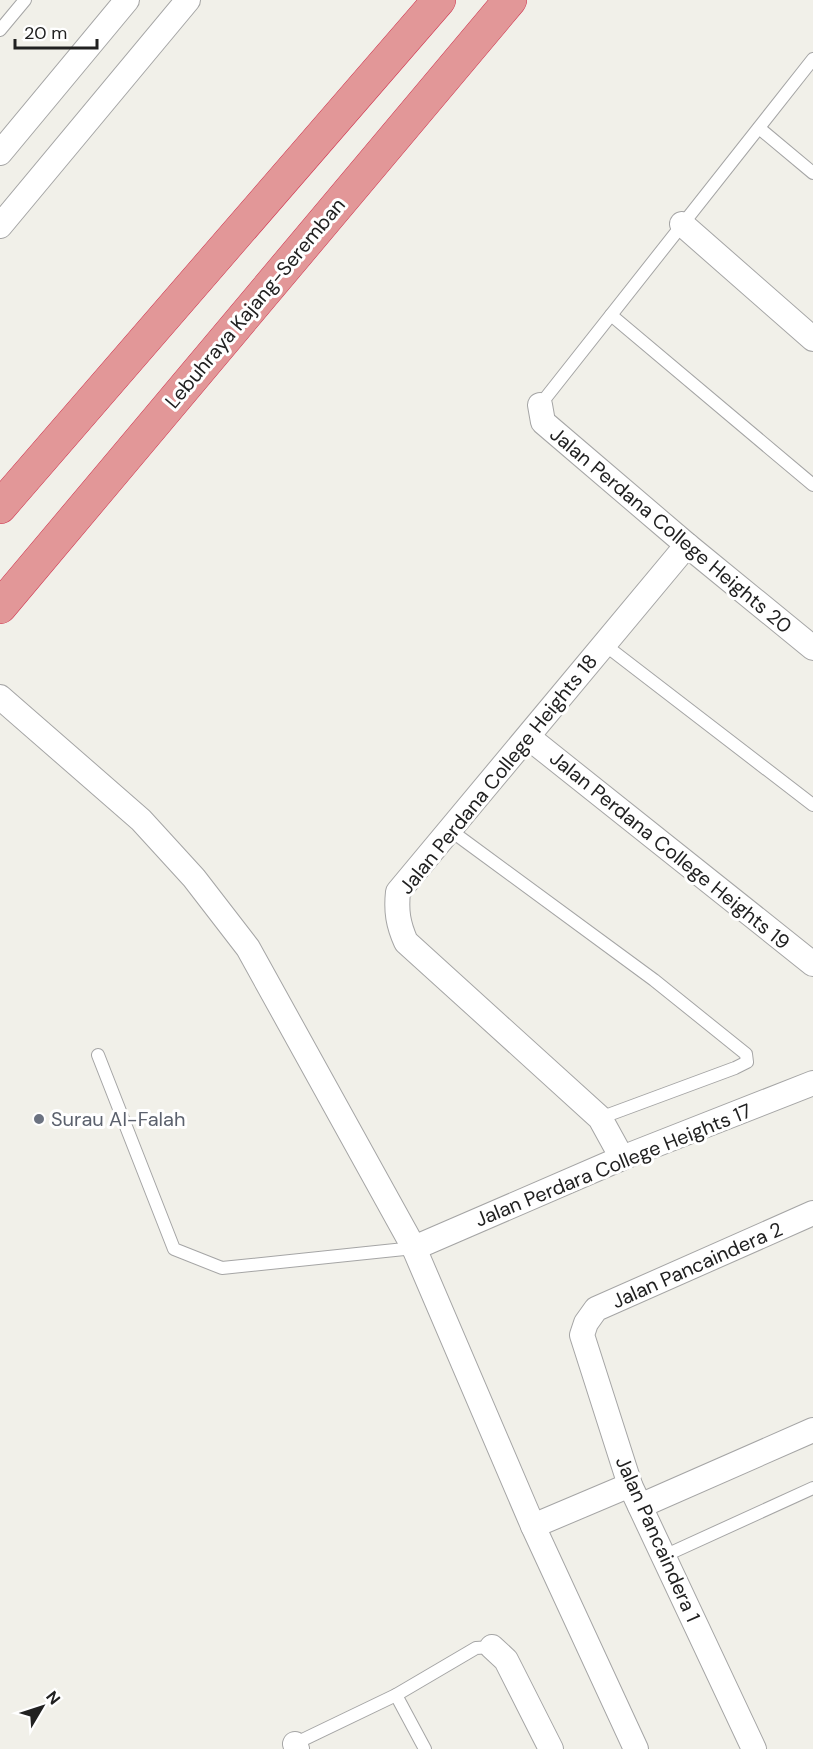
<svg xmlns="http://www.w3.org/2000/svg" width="813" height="1749" font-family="'DM Sans',sans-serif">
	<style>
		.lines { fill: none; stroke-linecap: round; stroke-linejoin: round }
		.service-casing { stroke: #a5a5a5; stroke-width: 14 }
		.minor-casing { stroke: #a5a5a5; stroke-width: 26 }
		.motorway-casing { stroke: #cf3550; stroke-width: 34 }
		.service { stroke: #fff; stroke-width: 12 }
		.minor { stroke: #fff; stroke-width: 24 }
		.motorway { stroke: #e29798; stroke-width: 33 }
		.worship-dot { fill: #6b7280; stroke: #fff; stroke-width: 2 }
		.labels { text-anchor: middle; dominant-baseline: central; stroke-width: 6; stroke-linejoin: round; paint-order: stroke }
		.street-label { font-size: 20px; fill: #212121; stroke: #fff }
		.worship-label { font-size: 20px; fill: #5b616d; stroke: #fff; text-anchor: start }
	</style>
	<rect width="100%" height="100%" fill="#f1f0e9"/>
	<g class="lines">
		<defs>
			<g id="service">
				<path d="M0,30L25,0"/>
				<path d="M759,128L813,173"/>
				<path d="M611,315L813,485"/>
				<path d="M540,405L813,59"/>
				<path d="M605,645L813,805"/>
				<path d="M450,830L654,980L746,1054L747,1062L735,1068L600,1118"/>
				<path d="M98,1055L174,1249L222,1268L414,1248"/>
				<path d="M664,1556L813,1488"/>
				<path d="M396,1695L425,1749"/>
				<path d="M292,1745L396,1695L476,1648L492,1647"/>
			</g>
			<g id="minor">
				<path d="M0,153L127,0"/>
				<path d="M682,224L813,339"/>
				<path d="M0,226L188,0"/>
				<path d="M540,405L543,422L687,545L813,648"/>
				<path d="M0,697L141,820L194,878L248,948L414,1248L533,1526L636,1749"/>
				<path d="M528,737L813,964"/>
				<path d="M622,1158L600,1118L406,942C398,924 396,911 398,892L687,545"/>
				<path d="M414,1248L622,1158L813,1083"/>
				<path d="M640,1506L813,1430"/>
				<path d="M533,1526L630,1485"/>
				<path d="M492,1647L506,1660L551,1749"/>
				<path d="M295,1744L297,1749"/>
				<path d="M754,1749L630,1485L582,1335L586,1323L596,1309L813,1213"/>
			</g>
			<g id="motorway">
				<path d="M0,507L439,0"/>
				<path d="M0,607L510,0"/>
			</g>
		</defs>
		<use href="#service" class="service-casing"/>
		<use href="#minor" class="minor-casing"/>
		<use href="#motorway" class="motorway-casing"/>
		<use href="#service" class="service"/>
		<use href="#minor" class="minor"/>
		<use href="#motorway" class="motorway"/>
	</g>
	<circle class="worship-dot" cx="39" cy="1119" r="6"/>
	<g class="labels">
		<g class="street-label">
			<text transform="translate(255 303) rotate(-50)">Lebuhraya Kajang-Seremban</text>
			<text transform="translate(671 530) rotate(40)">Jalan Perdana College Heights 20</text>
			<text transform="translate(498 774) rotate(-51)">Jalan Perdana College Heights 18</text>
			<text transform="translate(670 850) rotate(39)">Jalan Perdana College Heights 19</text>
			<text transform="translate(613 1165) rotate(-22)">Jalan Perdara College Heights 17</text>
			<text transform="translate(697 1265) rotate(-24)">Jalan Pancaindera 2</text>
			<text transform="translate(658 1539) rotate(66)">Jalan Pancaindera 1</text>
		</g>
		<g class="worship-label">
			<text x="51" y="1119">Surau Al-Falah</text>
		</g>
	</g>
	<g transform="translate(42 1707) rotate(51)" stroke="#ffffff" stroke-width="4.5" paint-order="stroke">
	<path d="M0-4.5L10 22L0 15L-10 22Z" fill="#212121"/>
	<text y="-9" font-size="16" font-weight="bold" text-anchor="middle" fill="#212121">N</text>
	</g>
	<path d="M15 39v9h82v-9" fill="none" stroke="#212121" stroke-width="3"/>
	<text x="24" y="39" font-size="18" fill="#212121" stroke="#ffffff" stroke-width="4.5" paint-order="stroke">20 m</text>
</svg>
